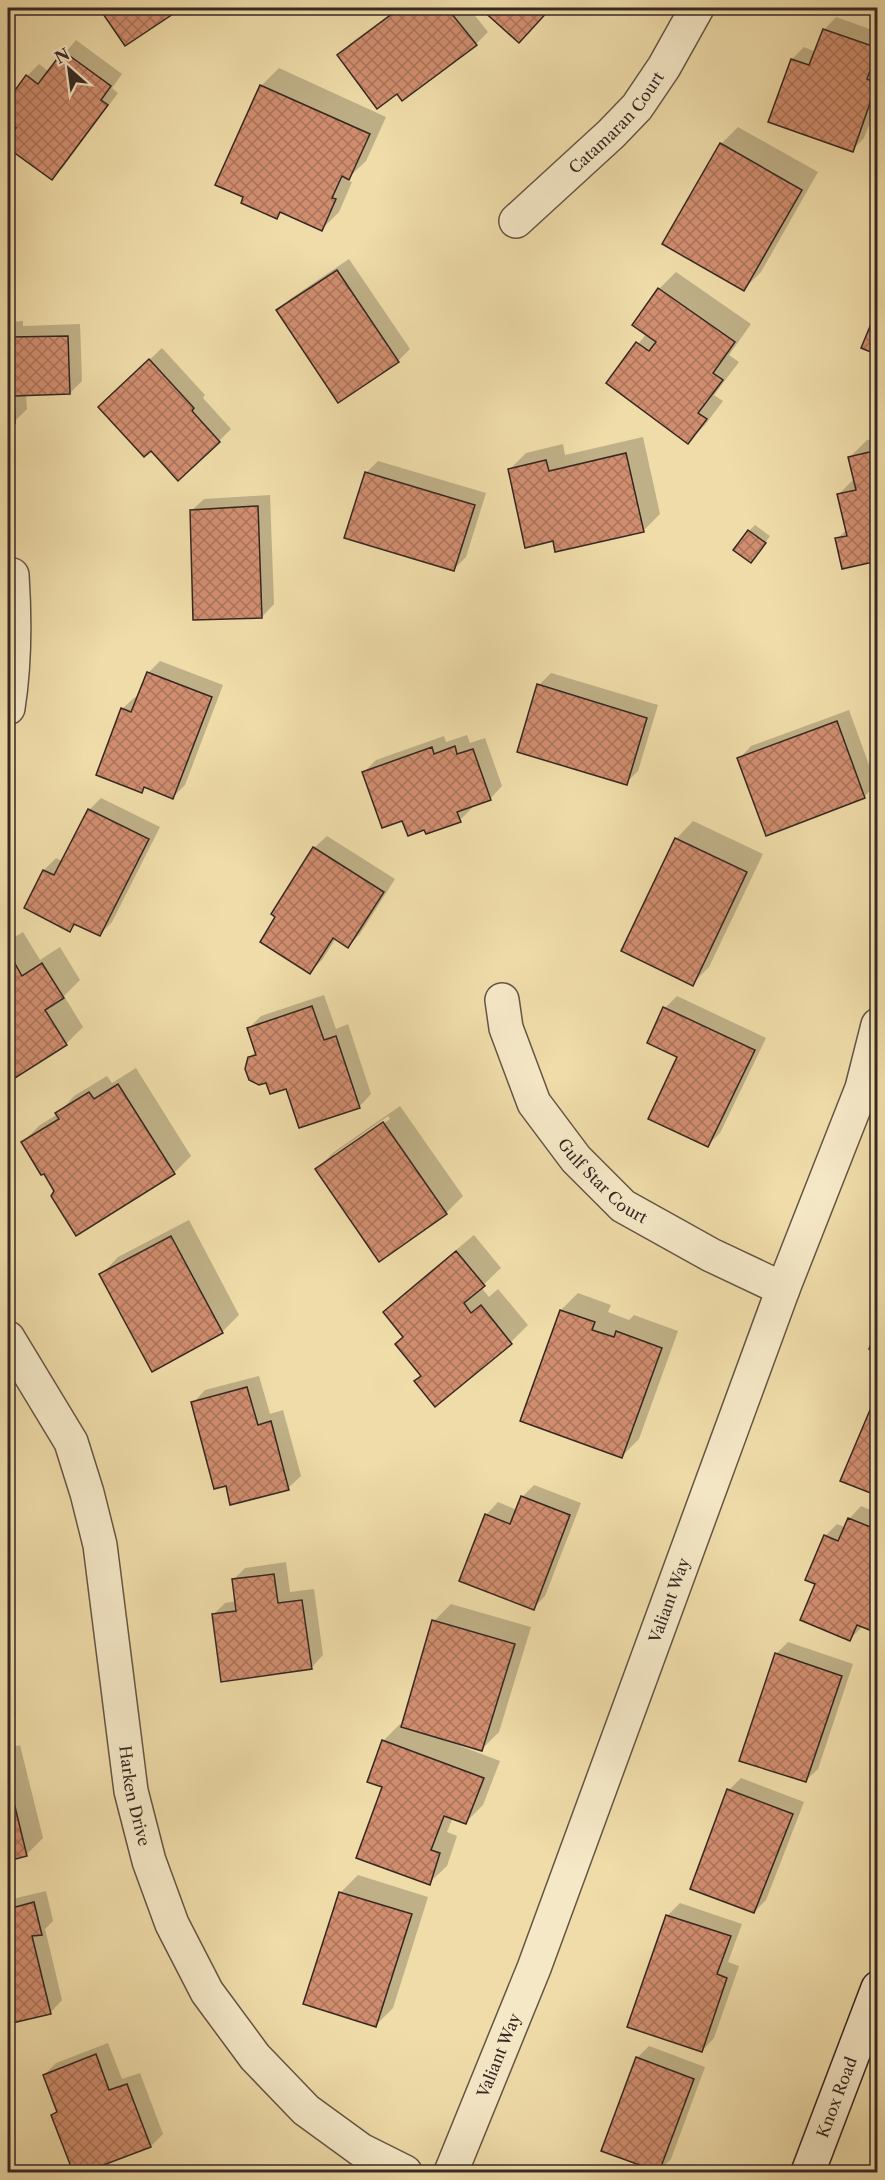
<svg xmlns="http://www.w3.org/2000/svg" width="885" height="2180" font-family="'Libre Caslon Text',serif">
	<style>
		.shadow { fill: #0003; fill-rule: evenodd }
		.building { fill: url(#building-cross-hatch); stroke: #352822; stroke-width: 1.5 }
		.lines { fill: none; stroke-linecap: round; stroke-linejoin: round }
		.street-casing { stroke: #645544; stroke-width: 36 }
		.secondary-casing { stroke: #352822; stroke-width: 36 }
		.street { stroke: #f5e8c7; stroke-width: 33 }
		.secondary { stroke: #f5e8c7; stroke-width: 33 }
		.labels { text-anchor: middle; dominant-baseline: central; stroke-width: 4.5; stroke-linejoin: round; paint-order: stroke }
		.street-label { font-size: 16px; fill: #352822; stroke: #f5e8c7 }
	</style>
	<defs>
		<pattern id="building-cross-hatch" width="8" height="8" patternUnits="userSpaceOnUse" patternTransform="scale(1.5)"><rect width="8" height="8" fill="#d18e6f"/><path d="M0 0l8 8M0 8l8-8" fill="none" stroke="#aa745b"/></pattern>
	</defs>
	<rect width="100%" height="100%" fill="#efdca9"/>
	<filter id="stains"><feTurbulence type="fractalNoise" baseFrequency=".00333" numOctaves="4"/><feColorMatrix values="0 0 0 0 .2 0 0 0 0 .09 0 0 0 0 .02 0 0 0 .5 -.17"/></filter>
	<radialGradient id="worn" r=".72"><stop offset=".6" stop-color="#630" stop-opacity="0"/><stop offset="1" stop-color="#630" stop-opacity=".3"/></radialGradient>
	<g class="shadow">
		<path d="M101,8H179L125,44Z"/>
		<path d="M398,8H469L488,32L476,44L397,92L339,55L351,43Z"/>
		<path d="M482,8H550L519,41Z"/>
		<path d="M836,17L878,32V102L864,138L852,150L792,59L804,47L816,52L824,30Z"/>
		<path d="M76,40L122,74L112,88L118,93L64,166L52,178L8,146V141L18,128L8,120V103L27,76L39,64L49,72Z"/>
		<path d="M279,68L386,117L366,161L349,177L348,181L352,182L339,212L322,229L282,212L276,217L245,197L217,184L262,85Z"/>
		<path d="M738,127L818,172L761,272L744,289L721,144Z"/>
		<path d="M349,259L410,349L398,361L278,311L290,299Z"/>
		<path d="M676,272L751,324L729,355L739,362L714,395L723,401L705,425L688,442L608,382L647,333L659,289Z"/>
		<path d="M23,321V326L80,324L82,381L70,393L26,394L27,409L15,421L8,422V322Z"/>
		<path d="M162,348L205,395L203,398L231,429L219,441L112,395Z"/>
		<path d="M643,437L660,514L643,531L554,539L509,470L526,453L563,444L565,455Z"/>
		<path d="M878,438V560L837,539L847,529L839,494L855,478L850,457L867,440Z"/>
		<path d="M378,461L486,493L466,557L454,569L366,473Z"/>
		<path d="M270,495L274,604L262,617L191,511L204,499Z"/>
		<path d="M755,525L770,536L757,555L749,531Z"/>
		<path d="M160,661L223,685L185,785L173,797L146,786L141,791L122,709L135,697L138,698L148,673Z"/>
		<path d="M551,673L658,705L638,771L626,783L539,685Z"/>
		<path d="M849,710L876,784L864,797L739,759L751,746Z"/>
		<path d="M467,735L470,743L485,738L502,786L490,799L471,805L472,808L460,820L425,828L403,819L364,772L376,760L444,736L446,742Z"/>
		<path d="M101,798L160,827L112,922L100,934L77,923L70,930L26,908L44,870L56,858L62,861L89,810Z"/>
		<path d="M693,821L763,854L709,967L692,984L676,839Z"/>
		<path d="M327,836L395,879L360,934L348,946L336,938L322,960L310,972L314,848Z"/>
		<path d="M23,932L40,960L60,947L80,980L64,996L83,1027L66,1044L15,1076L8,1064V941Z"/>
		<path d="M324,995L336,1029L348,1024L371,1094L359,1107L267,1081L250,1057L256,1051L249,1028L261,1016Z"/>
		<path d="M677,996L766,1038L720,1133L708,1145L665,1008Z"/>
		<path d="M136,1068L191,1156L174,1173L56,1191L23,1142L40,1125L58,1114L74,1096L107,1076L112,1083Z"/>
		<path d="M400,1106L463,1196L446,1213L317,1169L334,1152ZM388,1116L390,1119L334,1157V1154Z"/>
		<path d="M189,1220L239,1315L222,1332L101,1275L118,1257Z"/>
		<path d="M474,1235L501,1268L481,1287L489,1297L498,1289L528,1325L511,1342L435,1405L404,1337L385,1312L402,1295Z"/>
		<path d="M578,1293L611,1305L608,1312L629,1320L634,1315L678,1331L639,1439L622,1456L522,1420L561,1310Z"/>
		<path d="M259,1376L270,1414L283,1410L301,1476L288,1488L227,1485L193,1403L205,1390Z"/>
		<path d="M534,1485L581,1503L545,1596L533,1608L486,1515L498,1502L517,1510L522,1497Z"/>
		<path d="M861,1506L878,1513V1623L872,1629L863,1626L850,1639L817,1583L825,1536L837,1524L845,1527L849,1519Z"/>
		<path d="M286,1562L290,1592L314,1589L323,1655L311,1668L213,1615L225,1603L236,1601L233,1580L245,1568Z"/>
		<path d="M451,1604L531,1627L499,1732L482,1749L450,1740V1742L500,1761L483,1805L466,1822L453,1817L447,1832L457,1836L447,1866L429,1883L383,1787V1741L400,1724L403,1725L434,1621Z"/>
		<path d="M8,1605L15,1643L8,1651Z"/>
		<path d="M788,1642L853,1664L818,1769L805,1781L776,1654Z"/>
		<path d="M8,1686H10L16,1715L8,1723Z"/>
		<path d="M20,1745L43,1838L26,1855L8,1860V1748Z"/>
		<path d="M741,1778L804,1802L766,1900L754,1912L729,1790Z"/>
		<path d="M358,1875L428,1897L393,2008L376,2025L340,1893Z"/>
		<path d="M46,1891L53,1921L45,1929L62,2000L50,2013L8,2023V1900Z"/>
		<path d="M680,1903L742,1924L728,1962L739,1966L714,2038L702,2051L667,1916Z"/>
		<path d="M108,2043L122,2079L140,2073L163,2134L151,2146L80,2172H75L53,2115L58,2110L44,2075L56,2063Z"/>
		<path d="M649,2046L705,2067L671,2159L659,2171L637,2058Z"/>
	</g>
	<g class="building">
		<path d="M99,8H182L125,46Z"/>
		<path d="M400,8H447L477,45L402,101L397,94L377,109L337,55Z"/>
		<path d="M480,8H551L519,43Z"/>
		<path d="M823,29L878,48L867,79L877,83L853,152L768,122L791,59L809,65Z"/>
		<path d="M63,51L111,86L101,100L108,105L52,180L8,148V139L16,128L8,122V100L26,75L38,84Z"/>
		<path d="M260,85L370,134L349,180L342,176L332,198L336,199L322,231L280,212L277,219L241,203L243,197L215,185Z"/>
		<path d="M720,143L802,190L744,291L662,244Z"/>
		<path d="M337,270L399,362L338,403L276,310Z"/>
		<path d="M658,288L735,342L713,373L723,380L698,413L707,419L688,444L606,383L636,342L649,351L656,342L632,325Z"/>
		<path d="M878,307V355L861,348Z"/>
		<path d="M8,333H11V337L68,336L70,394L14,396L15,423H8Z"/>
		<path d="M149,359L194,408L192,411L220,442L178,481L151,451L144,457L98,407Z"/>
		<path d="M878,450V561L842,569L835,538L847,536L837,494L856,490L848,457Z"/>
		<path d="M626,453L644,532L555,552L553,541L525,548L508,469L546,460L549,471Z"/>
		<path d="M365,472L475,505L454,571L344,538Z"/>
		<path d="M258,506L262,618L193,620L190,510Z"/>
		<path d="M748,530L766,543L751,563L733,550Z"/>
		<path d="M147,672L212,697L173,799L144,787L142,793L96,775L121,708L131,712Z"/>
		<path d="M537,684L647,718L627,785L517,752Z"/>
		<path d="M837,721L865,798L766,836L737,758Z"/>
		<path d="M455,746L457,754L473,749L491,800L457,812L461,822L426,834L424,830L408,836L402,821L382,828L362,772L432,747L434,754Z"/>
		<path d="M88,809L149,839L100,936L74,924L70,932L24,908L43,870L54,875Z"/>
		<path d="M675,838L747,872L693,986L621,951Z"/>
		<path d="M313,847L384,892L348,948L333,938L310,974L260,942L275,917L271,914Z"/>
		<path d="M8,951L22,976L42,963L64,998L45,1010L67,1045L15,1078L8,1067Z"/>
		<path d="M312,1006L324,1040L336,1036L360,1108L299,1128L286,1089L270,1094L266,1083L259,1085L249,1080L245,1069L248,1057L256,1055L247,1028Z"/>
		<path d="M663,1007L755,1050L708,1147L648,1119L677,1057L647,1043Z"/>
		<path d="M118,1084L175,1174L76,1236L51,1196L54,1191L44,1174L41,1175L21,1142L59,1119L55,1113L89,1092L94,1099Z"/>
		<path d="M383,1122L447,1214L379,1262L315,1169Z"/>
		<path d="M171,1236L223,1333L152,1372L99,1274Z"/>
		<path d="M456,1251L485,1286L464,1303L471,1313L481,1305L512,1344L435,1407L414,1381L421,1376L395,1344L403,1337L383,1312Z"/>
		<path d="M560,1310L595,1322L592,1330L614,1337L616,1331L662,1348L622,1458L520,1421Z"/>
		<path d="M878,1326V1352L869,1349Z"/>
		<path d="M247,1387L258,1425L271,1421L289,1490L230,1505L226,1486L214,1489L191,1402Z"/>
		<path d="M878,1391V1496L840,1481Z"/>
		<path d="M521,1496L570,1515L534,1610L459,1581L485,1514L510,1524Z"/>
		<path d="M848,1518L878,1530V1618L872,1631L857,1625L850,1641L800,1620L815,1584L805,1580L824,1535L838,1541Z"/>
		<path d="M274,1574L278,1603L302,1600L312,1669L221,1682L212,1614L236,1611L232,1579Z"/>
		<path d="M432,1620L515,1644L482,1751L401,1727Z"/>
		<path d="M775,1653L842,1676L806,1782L739,1761Z"/>
		<path d="M382,1740L484,1778L466,1824L444,1816L431,1850L440,1853L430,1885L356,1858L382,1787L367,1782Z"/>
		<path d="M8,1778L27,1856L8,1861Z"/>
		<path d="M727,1789L793,1814L754,1913L690,1889Z"/>
		<path d="M339,1892L412,1914L376,2027L303,2004Z"/>
		<path d="M34,1902L42,1935L32,1936L51,2014L8,2024V1909Z"/>
		<path d="M666,1915L731,1936L717,1974L727,1978L702,2052L627,2027Z"/>
		<path d="M96,2054L109,2090L127,2084L151,2147L85,2172H73L51,2115L57,2112L43,2075Z"/>
		<path d="M636,2057L694,2079L659,2172L601,2151Z"/>
	</g>
	<g class="lines">
		<defs>
			<g id="street">
				<path id="s1" d="M516,221L611,134L637,107L664,67L697,8"/>
				<path d="M8,708C15,663 15,620 12,575"/>
				<path id="s2" d="M502,1000L506,1028L534,1103L576,1159L623,1206L711,1255L783,1289"/>
				<path id="s3" d="M8,1338L71,1442L87,1493L100,1545L131,1791L149,1861L172,1924L207,1992L255,2057L306,2110L361,2150L405,2172"/>
				<path id="s4" d="M451,2172L534,1968L783,1289L862,1088L878,1025"/>
			</g>
			<g id="secondary">
				<path id="s5" d="M808,2172L878,1988"/>
			</g>
		</defs>
		<use href="#street" class="street-casing"/>
		<use href="#secondary" class="secondary-casing"/>
		<use href="#street" class="street"/>
		<use href="#secondary" class="secondary"/>
	</g>
	<g class="labels">
		<g class="street-label">
			<text stroke="none"><textPath href="#s1" startOffset="141">Catamaran Court</textPath></text>
			<text stroke="none"><textPath href="#s2" startOffset="213">Gulf Star Court</textPath></text>
			<text stroke="none"><textPath href="#s4" startOffset="612">Valiant Way</textPath></text>
			<text stroke="none"><textPath href="#s3" startOffset="482">Harken Drive</textPath></text>
			<text stroke="none"><textPath href="#s4" startOffset="126">Valiant Way</textPath></text>
			<text stroke="none"><textPath href="#s5" startOffset="80">Knox Road</textPath></text>
		</g>
	</g>
	<rect width="885" height="2180" fill="none" stroke="#efdca9" stroke-width="30"/>
	<rect x="9" y="9" width="867" height="2162" fill="none" stroke="#352822" stroke-width="3"/>
	<rect x="15" y="15" width="855" height="2150" fill="none" stroke="#352822" stroke-width="1.5"/>
	<g transform="translate(69 69) rotate(332)" stroke="#f5e8c7" stroke-width="4.5" paint-order="stroke">
	<path d="M0-4.5L10 22L0 15L-10 22Z" fill="#352822"/>
	<text y="-9" font-size="16" font-weight="bold" text-anchor="middle" fill="#352822">N</text>
	</g>
	<rect width="100%" height="100%" filter="url(#stains)"/>
	<rect width="100%" height="100%" fill="url(#worn)"/>
</svg>
